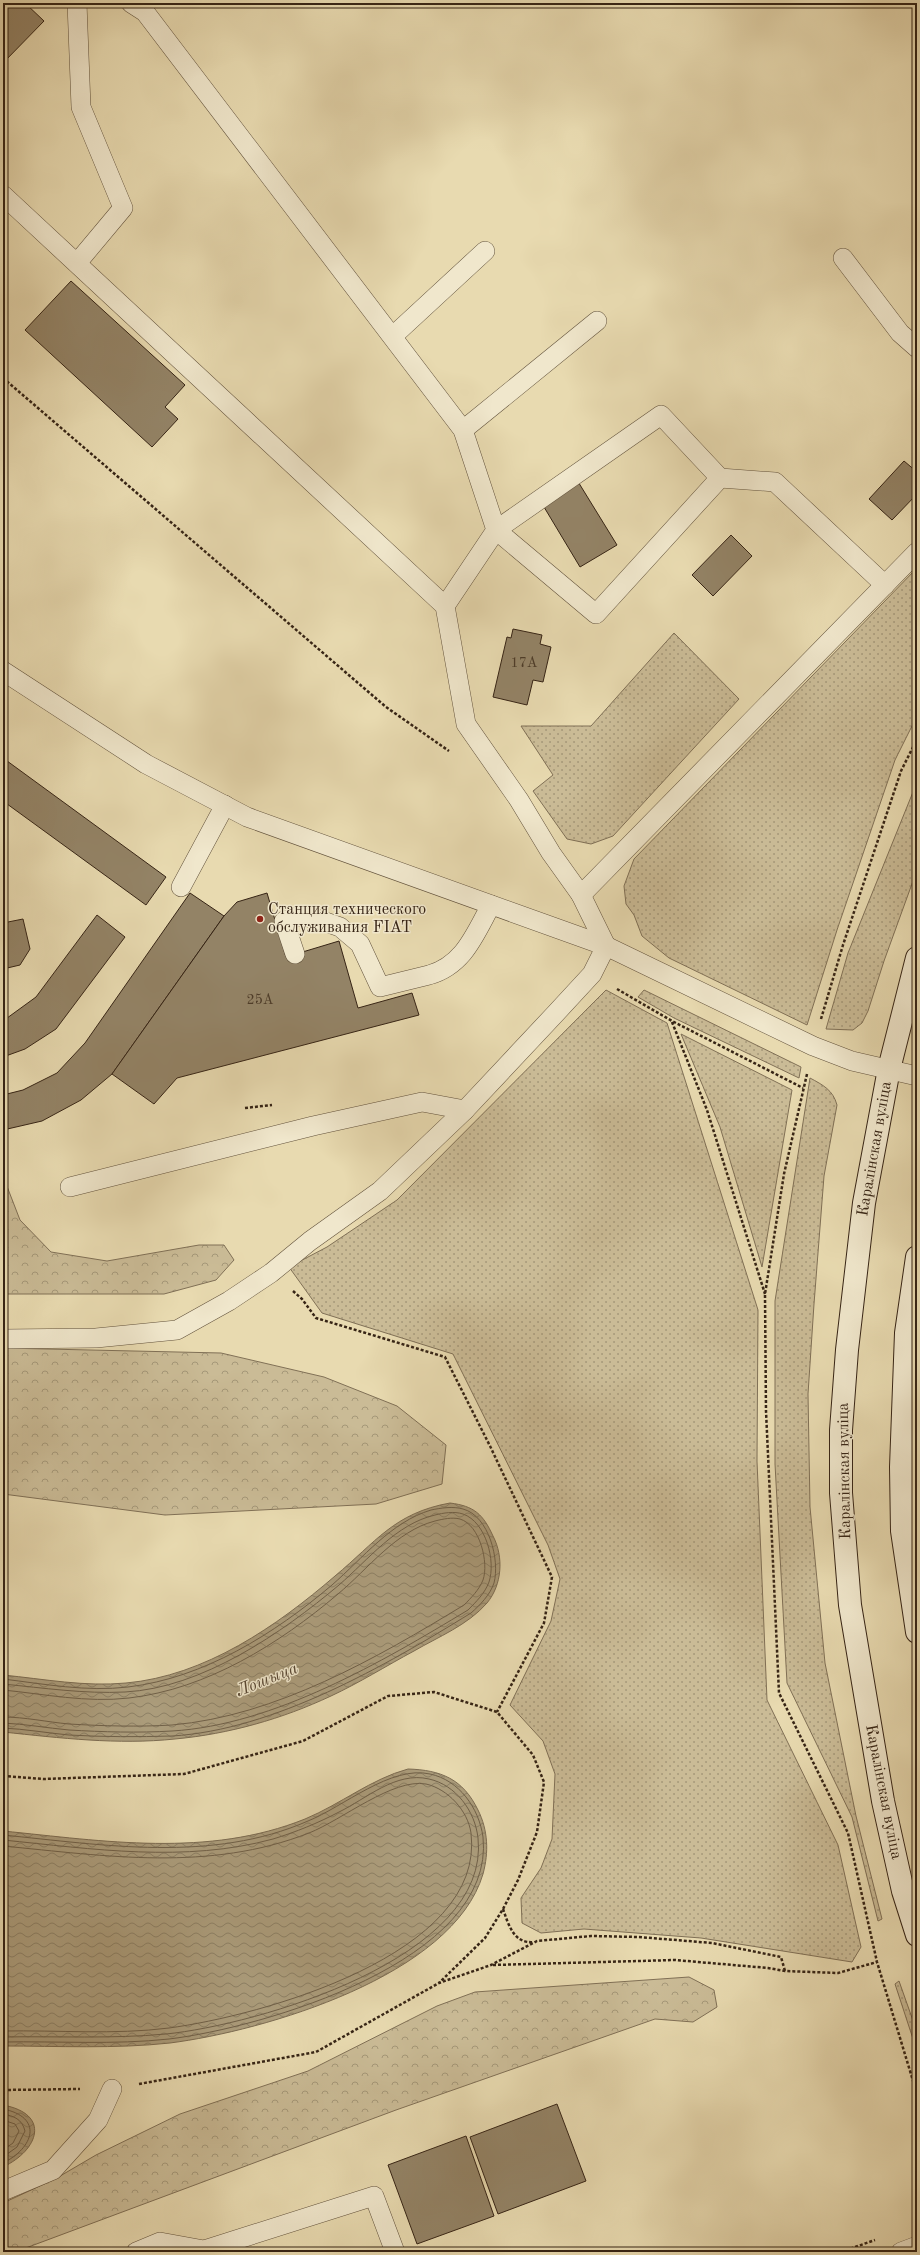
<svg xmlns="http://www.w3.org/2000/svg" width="920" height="2255" font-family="'Old Standard TT',serif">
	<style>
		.grass { fill: url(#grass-dots); stroke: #807056 }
		.forest { fill: url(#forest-crowns); stroke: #807056 }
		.water { fill: url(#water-waves); stroke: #7c6c52 }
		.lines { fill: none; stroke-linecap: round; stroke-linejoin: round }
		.shore { stroke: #706048; stroke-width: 1 }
		.building { fill: #938366; stroke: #362415 }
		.service-casing { stroke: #62523c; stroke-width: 20 }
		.secondary-casing { stroke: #362415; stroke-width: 24 }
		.path { stroke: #362415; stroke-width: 2.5; stroke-dasharray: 3 2; stroke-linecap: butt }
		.service { stroke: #f0e7cc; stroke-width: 19 }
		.secondary { stroke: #f0e7cc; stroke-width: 22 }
		.poi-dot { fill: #8f2418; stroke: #f0e7cc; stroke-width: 1.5 }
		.labels { text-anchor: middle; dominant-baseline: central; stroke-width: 3; stroke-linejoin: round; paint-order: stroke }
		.number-label { font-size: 14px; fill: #4d3c29 }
		.poi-label { font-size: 16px; fill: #362415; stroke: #f0e7cc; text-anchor: start }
		.street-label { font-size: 16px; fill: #362415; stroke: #f0e7cc }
		.water-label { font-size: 17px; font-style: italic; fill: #594834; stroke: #f0e7cc }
	</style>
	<defs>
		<pattern id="grass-dots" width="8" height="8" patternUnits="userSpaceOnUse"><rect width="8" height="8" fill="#cabb96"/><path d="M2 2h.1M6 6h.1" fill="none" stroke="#a59879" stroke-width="1.8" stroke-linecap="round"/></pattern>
		<pattern id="forest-crowns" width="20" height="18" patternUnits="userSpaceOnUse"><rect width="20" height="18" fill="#cabb96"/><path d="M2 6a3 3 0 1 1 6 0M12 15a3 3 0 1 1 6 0" fill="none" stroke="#a59879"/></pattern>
		<pattern id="water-waves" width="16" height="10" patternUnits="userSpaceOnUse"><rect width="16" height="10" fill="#ab9c7b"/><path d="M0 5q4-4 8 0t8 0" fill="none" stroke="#8c7f64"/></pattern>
	</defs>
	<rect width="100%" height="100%" fill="#e8dab0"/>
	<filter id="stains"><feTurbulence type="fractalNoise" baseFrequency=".005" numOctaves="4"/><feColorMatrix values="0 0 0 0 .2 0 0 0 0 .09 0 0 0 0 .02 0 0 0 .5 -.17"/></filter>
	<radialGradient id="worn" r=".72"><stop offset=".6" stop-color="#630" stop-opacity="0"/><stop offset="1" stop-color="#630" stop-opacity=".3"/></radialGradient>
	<g class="grass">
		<path d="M917,568V716L895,760L837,930L807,1025L669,958L642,936L634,915L626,904L624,886L634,859Z"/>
		<path d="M674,633L739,699L613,836L591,844L567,839L533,791L553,775L521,726H591Z"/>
		<path d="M917,782V870L884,961L868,1011L862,1023L853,1030L826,1029L848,953Z"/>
		<path d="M606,990L667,1023L758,1310L757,1461L767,1700L838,1845L861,1947L852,1962L701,1938L584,1929L541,1933L522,1923L521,1898L541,1868L552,1839L555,1774L543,1741L510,1705L551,1621L560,1579L548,1545L453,1354L322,1313L289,1267L327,1247L397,1200Z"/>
		<path d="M644,990L801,1067L799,1078L674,1018L638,997Z"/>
		<path d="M681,1034L792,1090L762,1267L720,1127Z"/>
		<path d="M810,1078C823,1085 833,1090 837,1105L824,1176L814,1304L808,1394L810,1507L825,1663L856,1816L882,1919L878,1921L852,1817L787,1683L775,1464V1301Z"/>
		<path d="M899,1981L917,2032V2051L895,1984Z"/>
	</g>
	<g class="forest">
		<path d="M3,1176L20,1220L51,1252L107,1261L199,1245H224L234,1260L216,1280L164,1294H3Z"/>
		<path d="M3,1348L221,1353L324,1377L397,1406L446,1445L442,1484L376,1504L165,1515L3,1494Z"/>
		<path d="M689,1977L714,1990L717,2007L693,2022L655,2019L396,2110L15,2252H3V2203L55,2179L96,2155L180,2114L308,2071L437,2006L475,1992Z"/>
	</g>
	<g class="water">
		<path d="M450,1503C474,1506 483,1514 493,1536C504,1557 502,1585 487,1603C468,1625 438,1637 414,1651C386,1666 359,1683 331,1696C282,1719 229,1734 175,1739C118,1745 60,1738 3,1732V1675C44,1679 85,1687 126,1683C205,1676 277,1626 335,1576C376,1542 394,1513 450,1503Z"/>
		<path d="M408,1769C441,1770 463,1779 478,1810C488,1830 489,1852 483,1874C453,1976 264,2031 170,2043C115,2049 58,2046 3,2046V1831C104,1841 208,1858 305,1819C341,1804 371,1779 408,1769Z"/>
		<path d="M3,2105C51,2114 39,2150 3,2167Z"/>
	</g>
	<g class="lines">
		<g class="shore">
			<path d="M3,1679C44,1684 87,1692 128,1687C204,1678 274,1634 332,1585C363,1558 391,1522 431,1510C441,1508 453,1506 463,1509C489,1516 500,1560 494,1583C490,1595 480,1605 471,1613C385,1666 274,1730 172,1736C138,1737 103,1737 69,1735C47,1733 25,1729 3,1728"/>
			<path d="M3,1684C44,1688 84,1694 125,1692C202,1688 282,1633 339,1585C368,1560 396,1524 435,1515C443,1513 454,1511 463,1514C486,1522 496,1561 489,1582C485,1593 476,1602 468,1610C382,1662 274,1725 172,1731C138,1733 103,1732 69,1730C47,1728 25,1724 3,1723"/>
			<path d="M3,1690C44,1694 87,1703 129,1698C207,1689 279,1644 338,1594C368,1569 396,1531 435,1521C443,1519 452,1517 460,1519C480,1525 489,1563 483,1580C479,1590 471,1598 464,1605C377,1658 276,1716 172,1725C139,1727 103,1726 69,1724C47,1722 25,1717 3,1717"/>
			<path d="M3,1835C104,1845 212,1863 308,1821C343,1807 391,1765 430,1774C459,1780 479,1808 483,1837C496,1961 261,2028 169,2039C114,2045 58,2041 3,2042"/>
			<path d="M3,1840C93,1849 185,1863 273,1839C296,1832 318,1823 339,1812C366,1799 396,1771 429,1779C456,1785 475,1811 478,1838C491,1958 256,2025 166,2034C112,2039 57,2036 3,2037"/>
			<path d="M3,1846C107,1856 209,1872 309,1833C342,1820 393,1778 426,1784C448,1789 468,1811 471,1833C486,1955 259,2016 169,2028C114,2035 58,2030 3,2031"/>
			<path d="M3,2109C44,2117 34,2148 3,2163"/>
			<path d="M3,2114C14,2116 22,2119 25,2131L17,2147L3,2157"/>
			<path d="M3,2120L15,2124L19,2131L13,2143L3,2150"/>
		</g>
	</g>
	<g class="building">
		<path d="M3,3H25L44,21L3,63Z"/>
		<path d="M71,281L185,385L165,407L178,419L152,447L25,330Z"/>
		<path d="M904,461L917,472V494L892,520L869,499Z"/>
		<path d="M577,480L617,545L580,567L541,502Z"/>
		<path d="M731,535L752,556L713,596L692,575Z"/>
		<path d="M513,629L542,635L540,644L551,647L543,682L533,680L527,705L493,697L507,637L511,638Z"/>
		<path d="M3,758L166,877L146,905L3,801Z"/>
		<path d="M190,893L224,916L112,1074L81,1100L42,1121L3,1130V1095L23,1090L57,1073L85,1043Z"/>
		<path d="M267,893L286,957L339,941L358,1008L412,993L419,1015L177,1078L154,1104L112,1074L224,916L237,902Z"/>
		<path d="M97,915L125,937L56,1029L25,1049L3,1057V1021L36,997Z"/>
		<path d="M23,919L30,949L20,965L3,969V923Z"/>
		<path d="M557,2104L586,2181L498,2214L470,2137Z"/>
		<path d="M466,2136L494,2216L417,2244L388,2165Z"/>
	</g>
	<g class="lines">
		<defs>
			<g id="service">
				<path d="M131,3L145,12L463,430L496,530L445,606"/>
				<path d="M3,195L445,606L466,724L519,800L551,853L581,895L606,946L592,974L556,1013L465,1110L380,1191L310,1241L271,1273L229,1301L177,1330L96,1338L3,1339"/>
				<path d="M843,258L900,333L917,348"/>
				<path d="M77,263L123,208L81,107L77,3"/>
				<path d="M393,336L485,251"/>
				<path d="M661,415L720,478L596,614L496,530Z"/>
				<path d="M463,430L597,321"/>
				<path d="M720,478L775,482L885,585"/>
				<path d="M3,671L146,764L247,817L606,946L813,1046L852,1061L917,1076"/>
				<path d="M181,887L225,805"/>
				<path d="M581,895L917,552"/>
				<path d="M295,954L284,921L300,916L314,918L340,927L360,944L380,987L429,975C464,965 475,934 491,905"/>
				<path d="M70,1187L313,1126L422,1102L465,1110"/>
				<path d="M3,2191L53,2170L98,2120L112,2089"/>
				<path d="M136,2252L160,2242L204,2250L374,2196L395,2252"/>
				<path d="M901,2252L917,2246"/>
			</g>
			<g id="secondary">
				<path d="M917,958L889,1069L864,1203L847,1350L841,1430V1493L850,1605L883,1801L903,1891L917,1935"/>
				<path d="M917,1257L906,1333L901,1467L902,1531L917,1632"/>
			</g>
		</defs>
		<use href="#service" class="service-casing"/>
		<use href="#secondary" class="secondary-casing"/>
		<g class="path">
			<path d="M3,378L386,707L449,751"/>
			<path d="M617,989L672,1021L803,1088"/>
			<path d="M821,1019L843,945L901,771L917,739"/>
			<path d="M672,1022L707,1110L765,1294"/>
			<path d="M807,1074L784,1174L765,1294L766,1411L779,1693L848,1833L877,1962L917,2094"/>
			<path d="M245,1108L272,1105"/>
			<path d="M293,1291L302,1299L316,1318L445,1357L490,1446L552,1577L544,1623L497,1712"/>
			<path d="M3,1776L44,1779L184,1774L303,1741L388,1696L434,1692L497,1712L533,1755L544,1782L537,1832L518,1880L503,1909L485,1938L439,1983"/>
			<path d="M503,1909C509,1926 514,1944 534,1942"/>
			<path d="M493,1965L675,1960L768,1968L785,1971L838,1973L877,1962"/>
			<path d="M139,2084L316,2052L439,1983L491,1965L537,1941L591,1936L639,1937L712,1943L781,1957L785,1971"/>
			<path d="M3,2090L80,2089"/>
			<path d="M841,2252L875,2240"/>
		</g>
		<use href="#service" class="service"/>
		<use href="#secondary" class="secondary"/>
	</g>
	<circle class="poi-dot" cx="260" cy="919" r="4"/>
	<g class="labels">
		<g class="number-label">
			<text x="524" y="663">17А</text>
			<text x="260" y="1000">25А</text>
		</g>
		<g class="poi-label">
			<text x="268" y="910">Станция технического<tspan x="268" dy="18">обслуживания FIAT</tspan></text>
		</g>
		<g class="street-label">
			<text transform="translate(875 1149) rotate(-80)">Каралінская вуліца</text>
			<text transform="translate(845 1471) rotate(-91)">Каралінская вуліца</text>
			<text transform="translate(883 1792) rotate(79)">Каралінская вуліца</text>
		</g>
		<g class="water-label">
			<text transform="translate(267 1680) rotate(-22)">Лошыца</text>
		</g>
	</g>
	<rect width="920" height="2255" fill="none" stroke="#e8dab0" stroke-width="16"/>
	<rect x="4" y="4" width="912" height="2247" fill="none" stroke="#362415" stroke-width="2"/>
	<rect x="8" y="8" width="904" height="2239" fill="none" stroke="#362415"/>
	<rect width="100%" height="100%" filter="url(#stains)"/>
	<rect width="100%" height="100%" fill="url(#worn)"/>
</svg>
